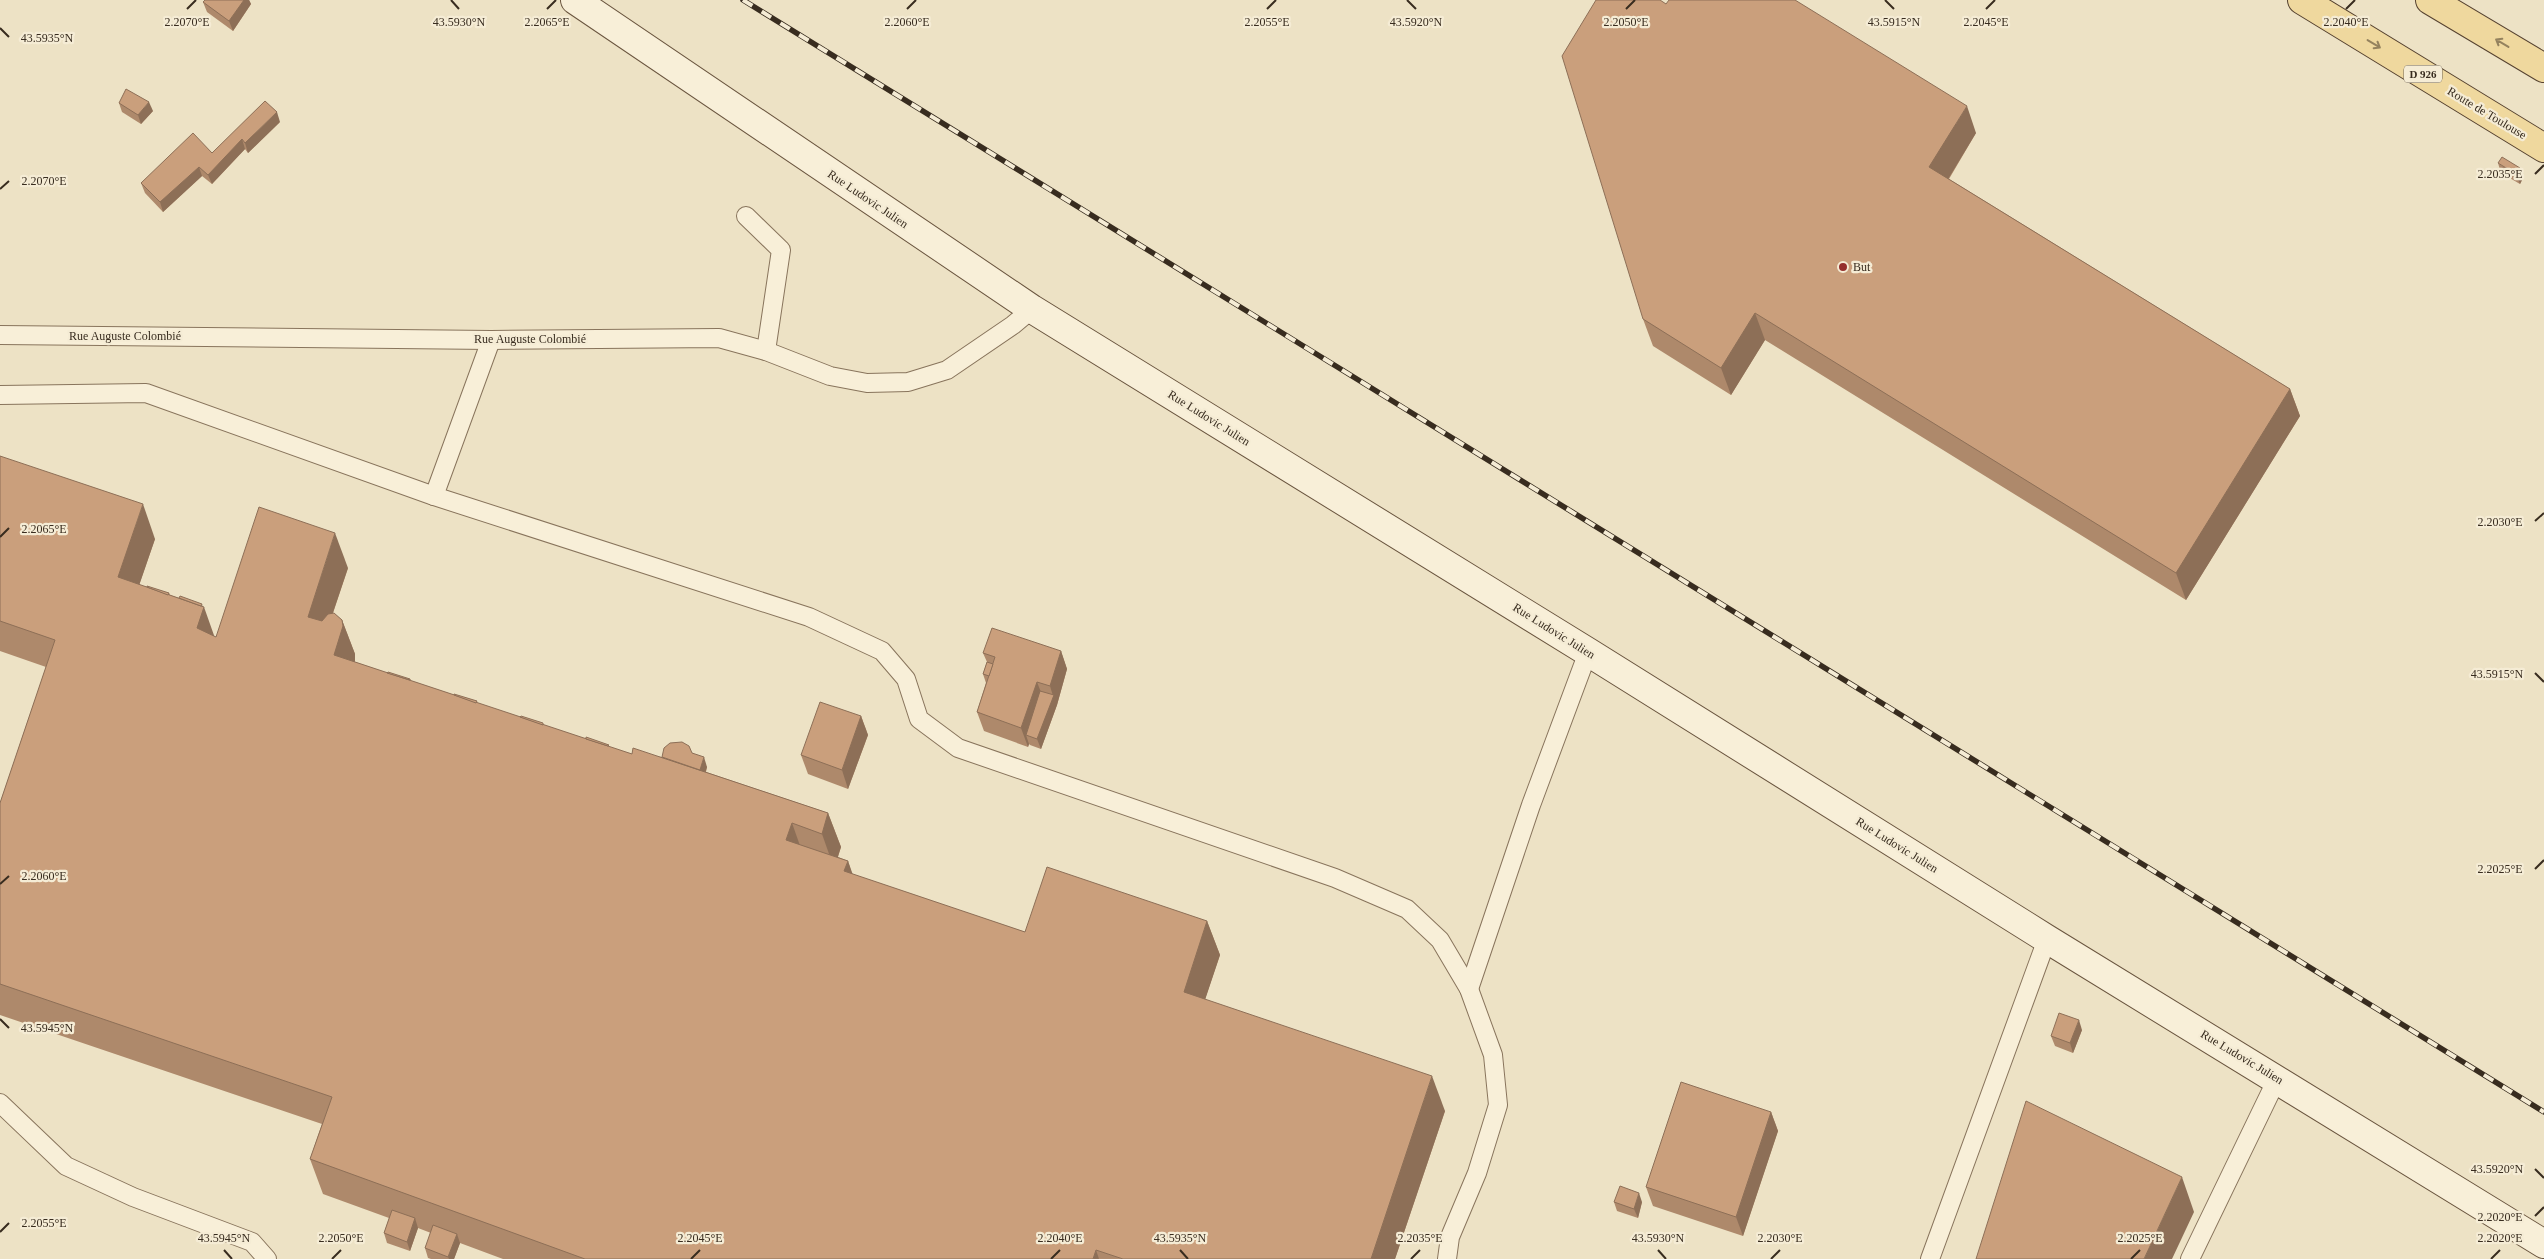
<svg xmlns="http://www.w3.org/2000/svg" width="2544" height="1259" font-family="'Times New Roman',serif">
	<style>
		.lines { fill: none; stroke-linecap: round; stroke-linejoin: round }
		.lane-casing { stroke: #88745c; stroke-width: 20 }
		.secondary-casing { stroke: #6a553f; stroke-width: 30 }
		.primary-casing { stroke: #564230; stroke-width: 30 }
		.lane { stroke: #f8efd8; stroke-width: 18 }
		.secondary { stroke: #f8efd8; stroke-width: 28 }
		.primary { stroke: #efd89e; stroke-width: 28 }
		.rail-casing { stroke: #382c1f; stroke-width: 5.5 }
		.rail { stroke: #f5ecd5; stroke-width: 4; stroke-dasharray: 11; stroke-linecap: butt }
		.wall { fill: #ae896b }
		.shaded-wall { fill: #8d6f57 }
		.building { fill: #ca9f7c; stroke: #8d6f57 }
		.oneway { stroke: #94825e }
		.ticks { fill: none; stroke: #382c1f; stroke-width: 2 }
		.poi-dot { fill: #952f2d; stroke: #f5ecd5; stroke-width: 2 }
		.labels { text-anchor: middle; dominant-baseline: central; stroke-width: 4.5; stroke-linejoin: round; paint-order: stroke }
		.shield { fill: #f5ecd5; stroke: #716656; stroke-width: 1 }
		.shield-label { font-size: 11px; font-weight: bold; fill: #382c1f }
		.street-label { font-size: 12px; fill: #382c1f; stroke: #f5ecd5 }
		.poi-label { font-size: 12px; fill: #382c1f; stroke: #f5ecd5; text-anchor: start }
		.ticks-label { font-size: 12px; text-anchor: middle; fill: #382c1f; stroke: #f5ecd5; stroke-width: 4.5; stroke-linejoin: round; paint-order: stroke }
	</style>
	<rect width="100%" height="100%" fill="#ede2c5"/>
	<g class="lines">
		<defs>
			<g id="lane">
				<path d="M746,216L781,250L766,351"/>
				<path d="M0,335L491,340L719,338L766,351L830,376L867,383L908,382L947,370L1013,325L1032,309"/>
				<path d="M0,395L146,393L434,496L809,617L882,651L906,679L919,719L958,748L1335,878L1407,909L1440,940L1469,989L1493,1055L1498,1105L1477,1173L1450,1237L1447,1259"/>
				<path d="M434,496L491,340"/>
				<path d="M1469,989L1531,805L1588,652"/>
				<path d="M0,1103L66,1166L133,1197L252,1242L267,1259"/>
				<path d="M1930,1259L2047,939"/>
				<path d="M2190,1259L2277,1079"/>
			</g>
			<path id="secondary" d="M575,0L1032,309L1588,652L2047,939L2544,1244"/>
			<g id="primary">
				<path d="M2302,0L2544,148"/>
				<path d="M2430,0L2544,68"/>
			</g>
		</defs>
		<use href="#lane" class="lane-casing"/>
		<use href="#secondary" class="secondary-casing"/>
		<use href="#primary" class="primary-casing"/>
		<use href="#lane" class="lane"/>
		<use href="#secondary" class="secondary"/>
		<use href="#primary" class="primary"/>
		<defs>
			<path id="rail" d="M743,0L2544,1112"/>
		</defs>
		<use href="#rail" class="rail-casing"/>
		<use href="#rail" class="rail"/>
	</g>
	<g class="wall">
		<path d="M205,0H249L251,4L233,31L207,12L203,2Z"/>
		<path d="M1666,4L1976,133L1949,179L2290,389L2300,416L2186,600L1765,340L1731,395L1653,346L1643,319Z"/>
		<path d="M119,103L153,111L141,124L122,112Z"/>
		<path d="M280,122L248,153L245,149L212,184L202,176L163,212L145,193L141,183L212,153Z"/>
		<path d="M2498,163L2523,178L2520,184L2501,173Z"/>
		<path d="M0,456L155,539L139,585L169,593L170,595L202,606L214,637H216L348,568L333,613L342,620L355,654V662L387,673L410,679L411,681L454,695L477,701V703L586,739L609,745V747L632,754L662,757L692,753L707,767L706,772L828,813L841,847L838,857L848,861L852,874L1025,932L1207,921L1220,955L1205,999L1445,1111L1395,1259H503L460,1243L454,1259H431L428,1258L425,1248L431,1233L418,1228L410,1251L387,1243L384,1233L389,1218L323,1194L310,1159L322,1124L0,1015V803L46,667L0,651Z"/>
		<path d="M1061,651L1067,669L1057,705L1041,749L1030,745L1029,744L1028,747L984,731L977,712L986,683L983,674L987,662L983,653Z"/>
		<path d="M861,716L868,735L848,789L808,774L801,755Z"/>
		<path d="M2082,1030L2073,1053L2055,1046L2051,1036Z"/>
		<path d="M1771,1112L1778,1131L1743,1236L1653,1206L1646,1187Z"/>
		<path d="M1614,1202H1642L1638,1218L1617,1211Z"/>
	</g>
	<g class="shaded-wall">
		<path d="M244,0H249L251,4L233,31L229,21Z"/>
		<path d="M149,102L153,111L141,124L138,115Z"/>
		<path d="M1967,106L1976,133L1939,194L1929,167Z"/>
		<path d="M277,112L280,122L248,153L245,143Z"/>
		<path d="M242,139L245,149L212,184L208,175Z"/>
		<path d="M199,167L202,176L163,212L160,202Z"/>
		<path d="M2520,168L2523,178L2520,184L2516,174Z"/>
		<path d="M1755,313L1765,340L1731,395L1721,368Z"/>
		<path d="M2290,389L2300,416L2186,600L2176,573Z"/>
		<path d="M143,504L155,539L130,612L118,577Z"/>
		<path d="M335,533L348,568L320,651L308,617Z"/>
		<path d="M202,604L203,609L204,607L216,641L198,635L195,625Z"/>
		<path d="M342,620L355,654V661L346,690L334,655Z"/>
		<path d="M1061,651L1067,669L1057,705L1041,749L1037,739L1053,696L1050,686Z"/>
		<path d="M1037,682L1044,700L1026,735L1029,744L1028,747L1021,728Z"/>
		<path d="M861,716L868,735L848,789L842,770Z"/>
		<path d="M704,757L707,767L697,799L694,789Z"/>
		<path d="M828,813L841,847L834,868L822,834Z"/>
		<path d="M792,823L804,857L786,840Z"/>
		<path d="M848,861L860,895L844,871Z"/>
		<path d="M1207,921L1220,955L1196,1027L1184,992Z"/>
		<path d="M2079,1020L2082,1030L2073,1053L2070,1043Z"/>
		<path d="M1432,1076L1445,1111L1395,1259H1371Z"/>
		<path d="M1771,1112L1778,1131L1743,1236L1736,1217Z"/>
		<path d="M2182,1177L2194,1212L2172,1259H2144Z"/>
		<path d="M1639,1193L1642,1202L1638,1218L1634,1209Z"/>
		<path d="M415,1218L418,1228L410,1251L407,1242Z"/>
		<path d="M457,1234L460,1243L454,1259H449L448,1257Z"/>
		<path d="M1096,1250L1099,1259H1093Z"/>
	</g>
	<g class="building">
		<path d="M205,0H244L229,21L203,2Z"/>
		<path d="M1596,0H1660L1666,4L1669,0H1795L1967,106L1929,167L2290,389L2176,573L1755,313L1721,368L1643,319L1562,56Z"/>
		<path d="M126,89L149,102L138,115L119,103Z"/>
		<path d="M265,101L277,112L245,143L242,139L208,175L199,167L160,202L141,183L193,133L212,153Z"/>
		<path d="M2502,157L2520,168L2516,174L2498,163Z"/>
		<path d="M0,456L143,504L118,577L204,607L197,628L216,637L259,507L335,533L308,617L322,621L328,614L334,613L342,620L343,626L334,655L632,754L633,748L828,813L822,834L792,823L786,840L848,861L844,871L1025,932L1047,867L1207,921L1184,992L1432,1076L1371,1259H1123L1096,1250L1093,1259H585L310,1159L332,1097L0,984V803L55,640L0,621Z"/>
		<path d="M147,586L169,593L168,595L147,587Z"/>
		<path d="M180,596L202,604L201,606L179,598Z"/>
		<path d="M992,628L1061,651L1050,686L1037,682L1021,728L977,712L995,657L983,653Z"/>
		<path d="M987,662L993,664L989,676L983,674Z"/>
		<path d="M388,672L410,679V680L387,673Z"/>
		<path d="M1040,691L1054,695L1037,739L1026,735Z"/>
		<path d="M454,694L477,701L476,703L454,695Z"/>
		<path d="M820,702L861,716L842,770L801,755Z"/>
		<path d="M521,716L543,723V725L520,717Z"/>
		<path d="M586,737L609,745L608,746L586,739Z"/>
		<path d="M682,742L689,746L692,753L704,757L700,770L662,757L664,748L670,743Z"/>
		<path d="M2059,1013L2079,1020L2070,1043L2051,1036Z"/>
		<path d="M1681,1082L1771,1112L1736,1217L1646,1187Z"/>
		<path d="M2026,1101L2182,1177L2144,1259H1976Z"/>
		<path d="M1620,1186L1639,1193L1634,1209L1614,1202Z"/>
		<path d="M392,1210L415,1218L407,1242L384,1233Z"/>
		<path d="M433,1225L457,1234L448,1257L425,1248Z"/>
	</g>
	<defs><path id="oneway-shaft" d="M-6 0H5M1.5-3L5.5 0L1.5 3" fill="none" stroke-width="1.6" stroke-linecap="round" stroke-linejoin="round" transform="scale(1.25)"/></defs>
	<g class="oneway">
		<use href="#oneway-shaft" transform="translate(2502 43) rotate(-149)"/>
		<use href="#oneway-shaft" transform="translate(2374 44) rotate(31)"/>
	</g>
	<path class="ticks" d="M451,0L459,9M1407,0L1416,9M1885,0L1894,9M187,9L196,0M547,9L556,0M907,9L916,0M1267,9L1276,0M1626,9L1635,0M1986,9L1995,0M2346,9L2355,0M0,28L9,37M2535,174L2544,165M0,189L9,181M2535,521L2544,513M0,537L9,528M2535,673L2544,682M2535,869L2544,860M0,884L9,876M0,1019L9,1028M2535,1169L2544,1178M2535,1216L2544,1207M0,1232L9,1223M224,1250L232,1259M1180,1250L1188,1259M1658,1250L1666,1259M332,1259L341,1250M691,1259L700,1250M1051,1259L1060,1250M1411,1259L1420,1250M1771,1259L1780,1250M2131,1259L2140,1250M2491,1259L2500,1250"/>
	<circle class="poi-dot" cx="1843" cy="267" r="5"/>
	<g class="labels">
		<rect class="shield" x="2404" y="65.5" width="38" height="17" rx="4"/>
		<g class="shield-label">
			<text x="2423" y="74">D 926</text>
		</g>
		<g class="street-label">
			<text transform="translate(2487 113) rotate(31)">Route de Toulouse</text>
			<text transform="translate(868 199) rotate(34)">Rue Ludovic Julien</text>
			<text x="125" y="336">Rue Auguste Colombié</text>
			<text x="530" y="339">Rue Auguste Colombié</text>
			<text transform="translate(1209 418) rotate(32)">Rue Ludovic Julien</text>
			<text transform="translate(1554 631) rotate(32)">Rue Ludovic Julien</text>
			<text transform="translate(1897 845) rotate(32)">Rue Ludovic Julien</text>
			<text transform="translate(2242 1057) rotate(31)">Rue Ludovic Julien</text>
		</g>
		<g class="poi-label">
			<text x="1853" y="267">But</text>
		</g>
	</g>
	<g class="ticks-label">
		<text x="187" y="26">2.2070°E</text>
		<text x="547" y="26">2.2065°E</text>
		<text x="907" y="26">2.2060°E</text>
		<text x="1267" y="26">2.2055°E</text>
		<text x="1626" y="26">2.2050°E</text>
		<text x="1986" y="26">2.2045°E</text>
		<text x="2346" y="26">2.2040°E</text>
		<text x="459" y="26">43.5930°N</text>
		<text x="1416" y="26">43.5920°N</text>
		<text x="1894" y="26">43.5915°N</text>
		<text x="47" y="42">43.5935°N</text>
		<text x="2500" y="178">2.2035°E</text>
		<text x="44" y="185">2.2070°E</text>
		<text x="2500" y="526">2.2030°E</text>
		<text x="44" y="533">2.2065°E</text>
		<text x="2497" y="678">43.5915°N</text>
		<text x="2500" y="873">2.2025°E</text>
		<text x="44" y="880">2.2060°E</text>
		<text x="47" y="1032">43.5945°N</text>
		<text x="2497" y="1173">43.5920°N</text>
		<text x="2500" y="1221">2.2020°E</text>
		<text x="44" y="1227">2.2055°E</text>
		<text x="224" y="1242">43.5945°N</text>
		<text x="1180" y="1242">43.5935°N</text>
		<text x="1658" y="1242">43.5930°N</text>
		<text x="341" y="1242">2.2050°E</text>
		<text x="700" y="1242">2.2045°E</text>
		<text x="1060" y="1242">2.2040°E</text>
		<text x="1420" y="1242">2.2035°E</text>
		<text x="1780" y="1242">2.2030°E</text>
		<text x="2140" y="1242">2.2025°E</text>
		<text x="2500" y="1242">2.2020°E</text>
	</g>
</svg>
